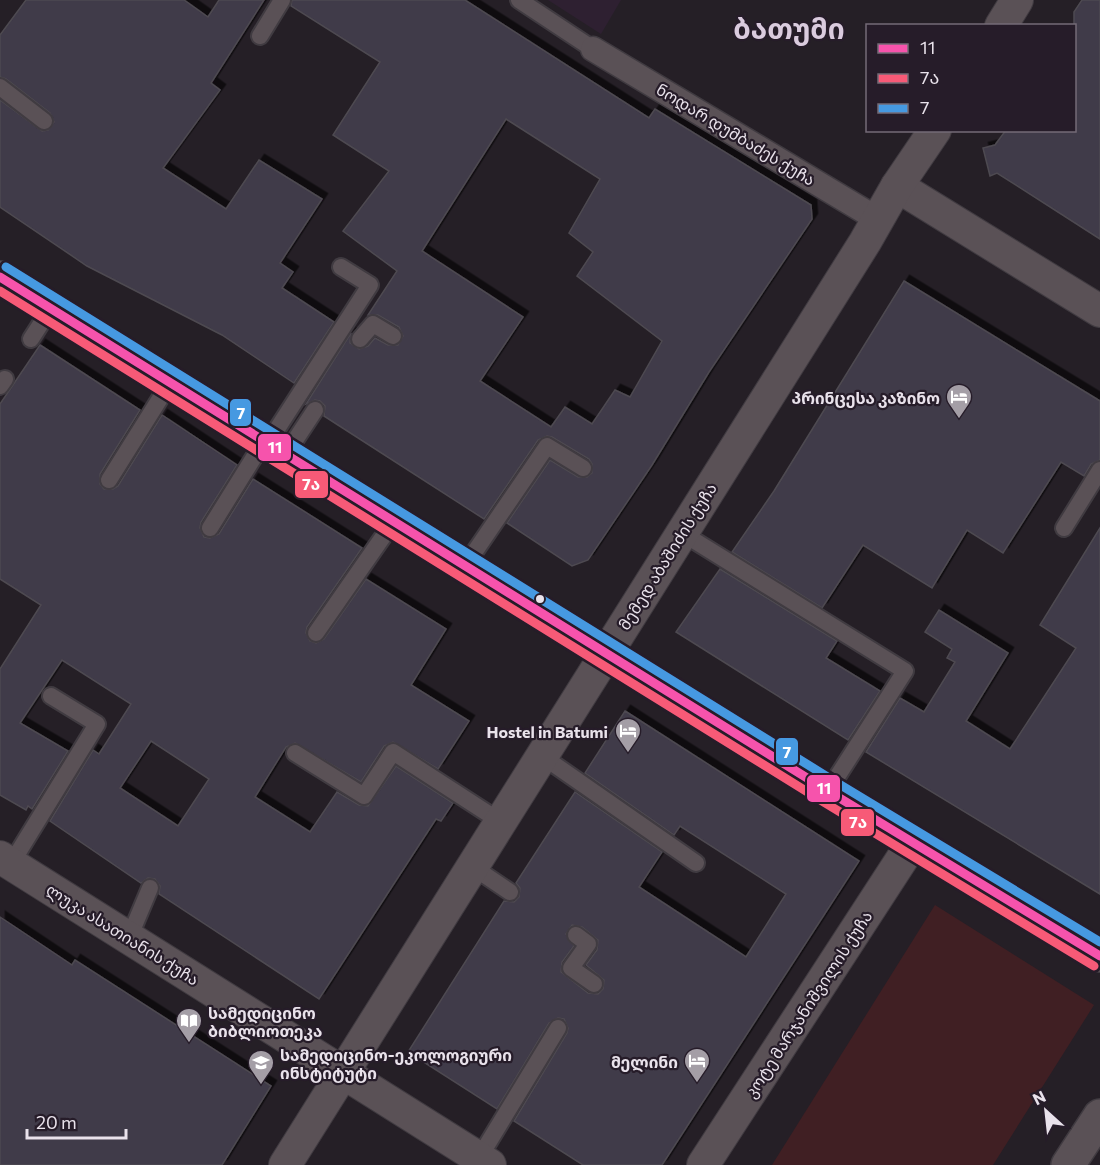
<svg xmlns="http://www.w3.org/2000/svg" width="1100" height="1165" font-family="Commissioner,'Noto Sans Georgian',sans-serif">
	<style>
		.built { fill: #2e2031 }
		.green { fill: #401f23 }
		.building { fill: #3f3a48; stroke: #4e4a51; stroke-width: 1.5; fill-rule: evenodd; filter: url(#shadow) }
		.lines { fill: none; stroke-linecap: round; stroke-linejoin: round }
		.service-casing { stroke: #403b41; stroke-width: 20 }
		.pedestrian-casing { stroke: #403b41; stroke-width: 27 }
		.minor-casing { stroke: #403b41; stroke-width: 34 }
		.tertiary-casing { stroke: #403b41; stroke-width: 36 }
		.service { stroke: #5a5156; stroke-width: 16 }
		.pedestrian { stroke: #5a5156; stroke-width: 24 }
		.minor { stroke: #5a5156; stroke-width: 32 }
		.tertiary { stroke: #5a5156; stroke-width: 33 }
		.bus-1-casing { stroke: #261c29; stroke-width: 14 }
		.bus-2-casing { stroke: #261c29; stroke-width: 14 }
		.bus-3-casing { stroke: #261c29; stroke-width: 14 }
		.bus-1 { stroke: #f653ac; stroke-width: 9 }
		.bus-2 { stroke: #f75a77; stroke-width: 9 }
		.bus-3 { stroke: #4699e1; stroke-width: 9 }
		.bus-dot { fill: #e9e2eb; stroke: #261c29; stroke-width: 2 }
		.labels { text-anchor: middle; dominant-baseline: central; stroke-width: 4.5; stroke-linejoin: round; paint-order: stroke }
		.street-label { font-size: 16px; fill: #e9e2eb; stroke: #261c29 }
		.poi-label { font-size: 16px; font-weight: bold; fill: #e9e2eb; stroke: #261c29; text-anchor: end }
		.town-label { font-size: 28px; font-weight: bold; fill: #dacbde; stroke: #261c29 }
		.line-badge { stroke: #261c29; stroke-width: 2 }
		.badge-label { font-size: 16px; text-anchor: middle; font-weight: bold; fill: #fff }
	</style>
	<defs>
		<filter id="shadow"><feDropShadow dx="5.5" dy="-5.5" stdDeviation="0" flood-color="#0009"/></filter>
	</defs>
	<rect width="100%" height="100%" fill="#251f26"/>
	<path class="built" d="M548,0H621L601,34Z"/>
	<path class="green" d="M935,905L1094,1005L993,1165H772Z"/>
	<g class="building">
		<path d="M26,0H184L208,17L219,0H264L211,83L220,90L163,168L226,209L259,160L322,199L280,263L293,272L282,288L334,322L294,383L222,335L87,266L0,207V100L42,131L48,130L54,122L50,113L6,79L0,77V35Z"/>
		<path d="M292,0H465L649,118L655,109L811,205L812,219L709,372L652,465L588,560L572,566L507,523L550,460L578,477H587L592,473V464L589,459L552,437L547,436L538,440L484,519L324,416L325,406L320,401L315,400L306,404L351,333L350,343L359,349L368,346L375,338L388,345H398L403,336L399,327L378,315H368L397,271L343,231L389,171L333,135L380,62L291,6ZM506,119L600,179L569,233L593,252L577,276L662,341L630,397L615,390L592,424L565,407L551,427L480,381L523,317L422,251Z"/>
		<path d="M1082,0H1100V239L997,173L990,176L983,148L995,145L1006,130H1074V12Z"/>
		<path d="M904,281L1100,401V460L1091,464L1084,476L1061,462L1003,553L967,530L932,588L863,545L822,608L732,552L774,491Z"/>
		<path d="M40,345L140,410L100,474V484L104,489H113L118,486L162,415L237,465L201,522L200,528L204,537L210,538L219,534L253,479L362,548L307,627L306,633L310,641L316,643L324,639L366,579L446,629L411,685L469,721L438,769L393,742L384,746L361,782L295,743L286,747L255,797L310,832L337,792L359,805L368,806L396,766L453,803L441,821L436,819L319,999L159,894L160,886L155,879L148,878L141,883L50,821L93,750L99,754L131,704L62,660L20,723L68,751L32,809L28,806L26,810L0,795V669L41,605L0,579V404ZM151,741L209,779L178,826L120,788Z"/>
		<path d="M1100,528V894L866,752L900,698L924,712L955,662L947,658L952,649L925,632L939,610L1008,653L966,721L1010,749L1076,648L1040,625Z"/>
		<path d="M720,569L837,641L826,658L880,691L848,740L676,632Z"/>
		<path d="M625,711L859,861L662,1165H583L514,1121L567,1033L568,1028L564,1019L558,1018L549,1023L497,1109L408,1052L504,901L514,902L519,897L520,888L516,883L575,792L662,852L639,887L746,957L786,894L680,826L674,835L585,773ZM572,925L582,927L598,940L597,950L586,965L604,980L603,989L598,994L588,993L561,972L562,962L574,946L566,934Z"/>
		<path d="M0,917L72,965L75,960L271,1086L222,1165H0Z"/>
	</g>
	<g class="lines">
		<defs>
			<g id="service">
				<path d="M519,0L593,49"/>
				<path d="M260,36L282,0"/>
				<path d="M0,87L44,121"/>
				<path d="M31,339L51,308"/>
				<path d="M360,339L373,324L393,336"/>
				<path d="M0,386L5,379"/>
				<path d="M268,443L370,285L341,267"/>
				<path d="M286,454L315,410"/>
				<path d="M109,480L171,381"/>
				<path d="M210,528L264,441"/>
				<path d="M1064,528L1100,470"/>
				<path d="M682,533L905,671L828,791"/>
				<path d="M465,566L547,446L583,468"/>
				<path d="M316,633L394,521"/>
				<path d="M295,753L364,796L393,752L501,822"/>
				<path d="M542,756L696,863"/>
				<path d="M11,864L97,724L51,696"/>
				<path d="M473,867L510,892"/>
				<path d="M576,935L588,944L571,968L594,984"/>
				<path d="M129,938L150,888"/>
				<path d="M479,1158L558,1028"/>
			</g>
			<path id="pedestrian" d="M593,49L879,220"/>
			<g id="minor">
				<path d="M1001,26L1017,0"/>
				<path d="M897,186L1100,311"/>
				<path d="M0,277L828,791L1100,956"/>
				<path d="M0,857L490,1165"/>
				<path d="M285,1165L865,242L897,186L935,130"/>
				<path d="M703,1165L913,842"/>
			</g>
			<path id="tertiary" d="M1068,1165L1100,1116"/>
		</defs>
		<use href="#service" class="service-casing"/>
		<use href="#pedestrian" class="pedestrian-casing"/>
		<use href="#minor" class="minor-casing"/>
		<use href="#tertiary" class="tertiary-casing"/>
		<use href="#service" class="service"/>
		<use href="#pedestrian" class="pedestrian"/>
		<use href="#minor" class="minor"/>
		<use href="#tertiary" class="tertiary"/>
		<defs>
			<path id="bus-1" d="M0,277L828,791L1100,956"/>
			<path id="bus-2" d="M0,291L822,801L1094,966"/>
			<path id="bus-3" d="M6,267L834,781L1100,942"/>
		</defs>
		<use href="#bus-1" class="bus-1-casing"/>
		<use href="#bus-2" class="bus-2-casing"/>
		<use href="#bus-3" class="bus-3-casing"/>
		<use href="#bus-1" class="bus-1"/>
		<use href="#bus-2" class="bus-2"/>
		<use href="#bus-3" class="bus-3"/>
	</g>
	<defs>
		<symbol id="hotel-pin" viewBox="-11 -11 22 30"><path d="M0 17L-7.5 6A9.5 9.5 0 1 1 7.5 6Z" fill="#a49ea6" stroke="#261c29"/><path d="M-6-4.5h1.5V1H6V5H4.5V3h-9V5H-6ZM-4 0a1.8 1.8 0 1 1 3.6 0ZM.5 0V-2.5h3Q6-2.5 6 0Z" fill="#fff"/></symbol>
		<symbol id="library-pin" viewBox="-11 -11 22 30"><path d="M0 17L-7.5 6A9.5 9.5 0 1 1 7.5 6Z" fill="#a49ea6" stroke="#261c29"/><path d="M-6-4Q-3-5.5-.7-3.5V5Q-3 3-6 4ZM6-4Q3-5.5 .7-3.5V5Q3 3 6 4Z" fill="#fff"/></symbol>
		<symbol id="university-pin" viewBox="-11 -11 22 30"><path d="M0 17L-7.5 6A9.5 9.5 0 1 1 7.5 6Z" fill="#a49ea6" stroke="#261c29"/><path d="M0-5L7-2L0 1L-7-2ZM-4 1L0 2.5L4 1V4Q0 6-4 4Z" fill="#fff"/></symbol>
	</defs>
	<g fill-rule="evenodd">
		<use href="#hotel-pin" x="944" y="382" width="30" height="40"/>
		<use href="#hotel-pin" x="613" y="716" width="30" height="40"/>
		<use href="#library-pin" x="174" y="1006" width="30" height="40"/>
		<use href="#hotel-pin" x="682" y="1046" width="30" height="40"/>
		<use href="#university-pin" x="246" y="1048" width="30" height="40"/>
	</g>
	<circle class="bus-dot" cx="540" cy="599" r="5"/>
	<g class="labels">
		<g class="street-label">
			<text transform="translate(736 134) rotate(31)">ნოდარ დუმბაძეს ქუჩა</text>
			<text transform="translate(667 556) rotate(-58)">მემედ აბაშიძის ქუჩა</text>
			<text transform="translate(123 934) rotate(32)">ლუკა ასათიანის ქუჩა</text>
			<text transform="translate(808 1004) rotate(-57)">კოტე მარჯანიშვილის ქუჩა</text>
		</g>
		<g class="poi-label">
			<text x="940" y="397">პრინცესა კაზინო</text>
			<text x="608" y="731">Hostel in Batumi</text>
			<text x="208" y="1012" text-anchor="start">სამედიცინო<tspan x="208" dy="18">ბიბლიოთეკა</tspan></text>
			<text x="280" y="1054" text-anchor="start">სამედიცინო-ეკოლოგიური<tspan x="280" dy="18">ინსტიტუტი</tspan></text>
			<text x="678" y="1061">მელინი</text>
		</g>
		<g class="town-label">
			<text x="789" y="28">ბათუმი</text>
		</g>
	</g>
	<g class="line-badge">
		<rect x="229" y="398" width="23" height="29" rx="6" fill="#4699e1"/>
		<rect x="257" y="433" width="35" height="29" rx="6" fill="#f653ac"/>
		<rect x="294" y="470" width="35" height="29" rx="6" fill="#f75a77"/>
		<rect x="775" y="737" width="24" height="29" rx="6" fill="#4699e1"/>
		<rect x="806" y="774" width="35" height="29" rx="6" fill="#f653ac"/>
		<rect x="840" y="808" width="35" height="29" rx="6" fill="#f75a77"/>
	</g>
	<g class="badge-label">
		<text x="241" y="419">7</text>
		<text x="275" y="453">11</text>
		<text x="311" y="490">7ა</text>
		<text x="787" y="758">7</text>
		<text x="824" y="794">11</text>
		<text x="858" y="828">7ა</text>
	</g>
	<rect x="866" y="24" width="210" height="108" fill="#261c29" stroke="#746b77" stroke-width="1.5"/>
	<rect x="878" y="44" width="30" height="9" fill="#f653ac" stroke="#746b77" stroke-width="1.5"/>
	<text x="920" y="54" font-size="18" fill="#e9e2eb">11</text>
	<rect x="878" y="74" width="30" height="9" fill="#f75a77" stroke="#746b77" stroke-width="1.5"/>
	<text x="920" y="84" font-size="18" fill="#e9e2eb">7ა</text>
	<rect x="878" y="104" width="30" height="9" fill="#4699e1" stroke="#746b77" stroke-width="1.5"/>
	<text x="920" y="114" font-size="18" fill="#e9e2eb">7</text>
	<g transform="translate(1046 1111) rotate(333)" stroke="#261c29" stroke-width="4.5" paint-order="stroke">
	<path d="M0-4.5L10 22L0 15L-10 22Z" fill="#e9e2eb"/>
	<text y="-9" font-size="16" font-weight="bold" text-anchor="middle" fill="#e9e2eb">N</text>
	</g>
	<path d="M27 1129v9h99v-9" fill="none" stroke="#e9e2eb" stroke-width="3"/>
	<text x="36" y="1129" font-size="18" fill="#e9e2eb" stroke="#261c29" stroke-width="4.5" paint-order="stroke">20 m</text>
</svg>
